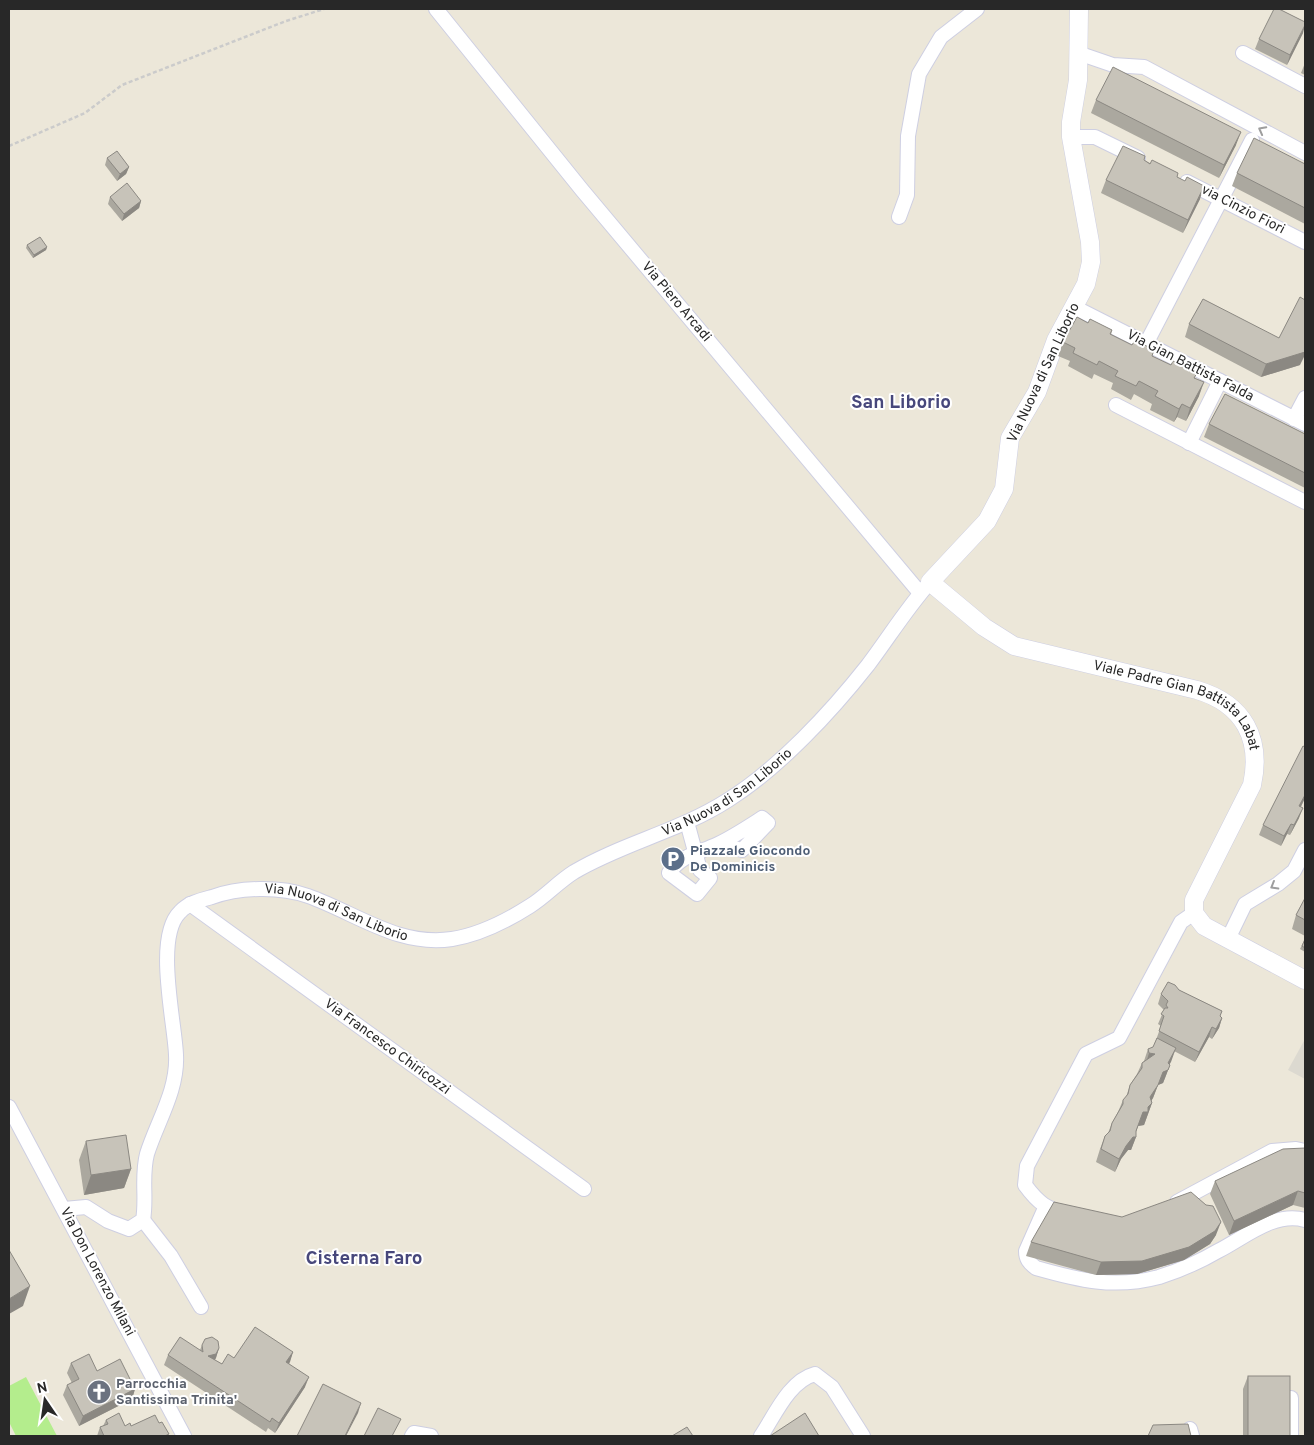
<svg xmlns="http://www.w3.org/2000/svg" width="1314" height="1445" font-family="Overpass,sans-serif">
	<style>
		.pitch { fill: #b4ed8d }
		.plaza { fill: #dcd9d0 }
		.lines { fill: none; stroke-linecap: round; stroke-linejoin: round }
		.minor-casing { stroke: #cecfe2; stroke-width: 16 }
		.tertiary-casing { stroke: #cecfe2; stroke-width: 19 }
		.path { stroke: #cbcbcb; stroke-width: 2.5; stroke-dasharray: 4 2.5; stroke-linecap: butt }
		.minor { stroke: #fff; stroke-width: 14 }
		.tertiary { stroke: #fff; stroke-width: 18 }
		.wall { fill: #aba89f }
		.shaded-wall { fill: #8b8882 }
		.building { fill: #c7c3b9; stroke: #8b8882 }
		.oneway { stroke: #9e9e9e }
		.labels { text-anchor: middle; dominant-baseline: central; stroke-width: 4; stroke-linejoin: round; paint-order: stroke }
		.street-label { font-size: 14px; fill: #282828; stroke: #fff }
		.service-label { font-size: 14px; font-weight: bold; fill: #4e5e75; stroke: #fff; text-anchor: start }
		.worship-label { font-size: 14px; font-weight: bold; fill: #5b616d; stroke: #fff; text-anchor: start }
		.district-label { font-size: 19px; font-weight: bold; fill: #47477b; stroke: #fff }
	</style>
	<rect width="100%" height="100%" fill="#ece7d9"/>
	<path class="pitch" d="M26,1377L57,1436H16L9,1422V1386Z"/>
	<path class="plaza" d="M1305,1039V1079L1288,1070Z"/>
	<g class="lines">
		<defs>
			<g id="minor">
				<path d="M436,9L582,190L920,593"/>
				<path d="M1078,53L1113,65L1144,67L1305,153"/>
				<path d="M1243,53L1305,86"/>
				<path d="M1071,137H1095L1138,158"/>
				<path d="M1187,182L1305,242"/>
				<path d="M899,217L907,195L908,136L919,74L941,37L977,9"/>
				<path d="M1074,307L1305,424"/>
				<path d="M1146,344L1252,140"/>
				<path d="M1116,405L1305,502"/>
				<path d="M1294,419L1305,398"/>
				<path d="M1189,443L1220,381"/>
				<path d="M687,822L700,870L710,878L697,894L669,873C681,855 699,853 718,844C733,837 748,827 762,818L768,823L742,850L719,844"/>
				<path d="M190,904L584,1189"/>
				<path d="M1228,939L1245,904L1278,884L1294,871L1305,850"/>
				<path d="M9,1107L184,1436"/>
				<path d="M1177,1202L1272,1151L1296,1149L1305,1151"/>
				<path d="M1045,1208L1026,1251C1026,1259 1029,1263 1036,1268C1078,1280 1114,1289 1159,1277C1178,1271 1201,1261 1218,1251C1244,1238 1274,1211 1305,1220"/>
				<path id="s1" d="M64,1209L86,1207L108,1221L129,1229L143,1220C147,1198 141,1177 147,1154C157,1122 178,1090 176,1055C175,1023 154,937 180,912C188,903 201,900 212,897C240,887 280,886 308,896C356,913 398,947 452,939C478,935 508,920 530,906C546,896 558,882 574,872C623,843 680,831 728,800C779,768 831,712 868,665C889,637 907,608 930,582"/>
				<path d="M1068,1215C1046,1208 1039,1204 1025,1185L1027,1166L1086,1054L1119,1038L1181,922L1194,913"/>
				<path d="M143,1220L171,1256L201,1307"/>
				<path d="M1291,1398V1436"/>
				<path d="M1190,1429L1192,1436"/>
				<path d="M412,1436L414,1433L431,1436"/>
				<path d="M761,1436C775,1415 789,1381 815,1374L832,1387L863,1436"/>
			</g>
			<g id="tertiary">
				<path id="s2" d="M1079,9L1078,80L1071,122V137L1090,242L1091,262L1086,284L1056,340L1037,392L1010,438L1004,489L987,521L930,582L984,627L1014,646L1197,690C1244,704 1262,739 1252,785L1194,900V913L1204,926L1305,980"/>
			</g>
		</defs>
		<use href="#minor" class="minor-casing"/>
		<use href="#tertiary" class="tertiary-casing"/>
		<path class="path" d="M9,146L85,113L122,85L286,21L324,9"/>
		<use href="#minor" class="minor"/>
		<use href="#tertiary" class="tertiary"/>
	</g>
	<g class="wall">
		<path d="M1303,33L1287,65L1255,49L1259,39Z"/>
		<path d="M1305,63V75L1301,73Z"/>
		<path d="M1096,100L1236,145L1219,178L1091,113Z"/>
		<path d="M107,158L129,167L126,174L117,181L105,165Z"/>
		<path d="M1144,160L1177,177L1200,199L1183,233L1101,193L1106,180Z"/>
		<path d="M1305,164V224L1232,186L1237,173Z"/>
		<path d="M110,197L141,201L139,208L122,221L108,204Z"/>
		<path d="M27,245L47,247L46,250L33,258L26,248Z"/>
		<path d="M1088,323L1112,330L1111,335L1195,378L1199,396L1186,421L1177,417L1174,422L1150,410L1152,404L1134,394L1131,400L1111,389L1113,383L1094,374L1092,379L1068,366L1070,361L1058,356L1063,342Z"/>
		<path d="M1189,324L1300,365L1261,377L1185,337Z"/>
		<path d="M1209,424L1305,434V488L1204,437Z"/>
		<path d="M1305,747V798L1301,807L1299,818L1290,835L1287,834L1281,846L1259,835L1263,825Z"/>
		<path d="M1305,898V936L1292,929L1296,915Z"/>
		<path d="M1305,939V952L1300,949Z"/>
		<path d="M1179,990L1222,1011L1220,1016L1222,1018L1219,1028L1212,1039L1209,1037L1195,1062L1174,1051L1169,1064L1170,1065L1165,1078L1163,1083L1158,1085L1153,1098L1151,1101L1152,1103L1144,1125L1138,1126L1136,1132V1137L1131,1150H1128L1121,1159L1115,1172L1096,1162L1100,1149L1105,1136L1108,1133L1112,1123L1118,1112L1123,1100L1126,1097L1130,1085L1137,1074L1142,1063L1144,1061L1148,1049L1153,1047L1156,1040L1161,1026L1158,1024L1164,1010L1158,1004L1161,994Z"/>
		<path d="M86,1141L131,1169L124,1188L84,1195L79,1160Z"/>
		<path d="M1305,1148V1208L1293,1205L1229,1235L1210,1194L1215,1181Z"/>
		<path d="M1122,1217L1216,1235L1210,1244L1184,1260L1137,1274L1096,1275L1026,1256L1031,1242Z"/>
		<path d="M202,1345L219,1348L215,1360L222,1364L234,1358L293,1352L289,1363L305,1387L275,1433L268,1428L266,1432L164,1365L168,1355L200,1350Z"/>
		<path d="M71,1363L97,1371L135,1389L132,1399L79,1426L63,1395L67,1385L72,1383L67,1373Z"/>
		<path d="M1248,1376L1290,1436H1243V1389Z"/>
		<path d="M106,1420L125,1426H131L159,1423L168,1436H97L100,1427L103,1426Z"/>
	</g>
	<g class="shaded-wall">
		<path d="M1305,25L1303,33L1287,65L1290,55Z"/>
		<path d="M1241,132L1236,145L1219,178L1224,165Z"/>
		<path d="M129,167L126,174L117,181L120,174Z"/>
		<path d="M1204,186L1200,199L1183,233L1188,220Z"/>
		<path d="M141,201L139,208L122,221L124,214Z"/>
		<path d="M47,247L46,250L33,258L34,255Z"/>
		<path d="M1305,351V355L1300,365L1261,377L1266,364Z"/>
		<path d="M1204,382L1199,396L1186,421L1190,408Z"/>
		<path d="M1182,404L1177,417L1174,422L1179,409Z"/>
		<path d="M1305,795V798L1296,816L1299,806Z"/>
		<path d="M1303,808L1299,818L1290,835L1294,825Z"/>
		<path d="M1291,824L1287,834L1281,846L1284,836Z"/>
		<path d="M1222,1018L1219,1028L1212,1039L1216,1029Z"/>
		<path d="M1212,1027L1209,1037L1195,1062L1199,1052Z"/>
		<path d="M1176,1048L1171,1062L1166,1070L1170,1065L1165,1078L1163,1083L1158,1085L1163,1072L1168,1063Z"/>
		<path d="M1149,1053L1155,1054L1145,1067Z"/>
		<path d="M1158,1085L1153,1098L1145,1111L1150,1097Z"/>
		<path d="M1152,1103L1144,1125L1138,1126L1134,1137H1136L1131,1150H1128L1121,1159L1115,1172L1119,1159L1143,1112Z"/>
		<path d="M131,1169L124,1188L84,1195L91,1175Z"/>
		<path d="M1298,1191L1293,1205L1229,1235L1234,1221Z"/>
		<path d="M1221,1222L1216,1235L1210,1244L1184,1260L1137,1274L1096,1275L1101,1262Z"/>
		<path d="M30,1286L23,1306L9,1314V1299Z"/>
		<path d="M219,1348L216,1358L212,1364L208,1356Z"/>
		<path d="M293,1352L290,1362L283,1372L286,1362Z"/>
		<path d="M309,1377L305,1387L275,1433L279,1423Z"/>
		<path d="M135,1389L132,1399L79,1426L83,1416Z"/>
		<path d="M361,1403L358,1413L346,1436H345Z"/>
	</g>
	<g class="building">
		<path d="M1274,9H1279L1305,22V25L1290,55L1259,39Z"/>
		<path d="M1113,67L1241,132L1224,165L1096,100Z"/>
		<path d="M1254,138L1305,164V208L1237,173Z"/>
		<path d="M1123,146L1145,156L1144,160L1150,164L1152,160L1178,173L1177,177L1185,181L1187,177L1204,186L1188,220L1106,180Z"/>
		<path d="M117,151L129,167L120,174L107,158Z"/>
		<path d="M127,183L141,201L124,214L110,197Z"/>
		<path d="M40,237L47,247L34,255L27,245Z"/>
		<path d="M1300,297L1305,300V352L1266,364L1189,324L1203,299L1279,338Z"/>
		<path d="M1077,317L1088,323L1090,319L1112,330L1110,334L1132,345L1135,340L1154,350L1152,356L1171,365L1173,361L1197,373L1194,378L1204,382L1190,408L1182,404L1179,409L1155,396L1158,391L1139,381L1136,386L1115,376L1118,371L1099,361L1097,365L1073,353L1075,348L1063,342Z"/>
		<path d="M1225,394L1305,434V473L1209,424Z"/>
		<path d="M1303,746L1305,747V795L1299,806L1303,808L1294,825L1291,824L1284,836L1263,825Z"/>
		<path d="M1305,898V920L1296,915Z"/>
		<path d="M1305,939V948L1302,946Z"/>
		<path d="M1168,982L1175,985L1179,990L1222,1011L1220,1016L1222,1018L1216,1029L1212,1027L1199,1052L1159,1031L1164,1016L1161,1014L1165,1008H1168L1166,1005L1168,1001L1161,994Z"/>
		<path d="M1157,1038L1176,1048L1168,1063L1170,1065L1168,1070L1163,1072L1158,1085L1150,1097L1152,1103L1148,1107V1112H1143L1136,1131V1137H1133L1126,1146L1119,1159L1101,1149L1105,1136L1110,1131L1112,1123L1123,1104V1100L1128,1094L1130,1085L1142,1068V1063L1155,1054L1149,1053L1148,1049L1153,1047Z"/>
		<path d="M126,1135L131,1169L91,1175L86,1141Z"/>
		<path d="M1305,1148V1193L1298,1191L1234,1221L1215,1181L1283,1149Z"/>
		<path d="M1191,1192L1206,1205L1213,1206L1221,1222L1215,1231L1189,1247L1142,1261L1101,1262L1031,1242L1054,1202L1122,1217Z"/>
		<path d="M9,1250L30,1286L9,1299Z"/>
		<path d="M255,1327L293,1352L286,1362L309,1377L279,1423L272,1418L270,1422L168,1355L180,1337L203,1352L202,1345L205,1339L212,1337L218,1341L219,1348L216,1354L208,1356L222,1364L228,1354L234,1358Z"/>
		<path d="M89,1354L97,1371L120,1359L135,1389L83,1416L67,1385L79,1379L71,1363Z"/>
		<rect x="1248" y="1376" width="42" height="60"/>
		<path d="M323,1384L361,1403L345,1436H297Z"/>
		<path d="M378,1408L401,1419L392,1436H364Z"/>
		<path d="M119,1413L125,1426L130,1423L131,1426L155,1415L159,1423L162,1422L169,1434L165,1436H104L100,1427L108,1424L106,1420Z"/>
		<path d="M805,1413L819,1436H770Z"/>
		<path d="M1188,1424L1191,1436H1148L1153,1425Z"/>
		<path d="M687,1427L693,1436H672Z"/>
	</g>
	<defs><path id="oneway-chevron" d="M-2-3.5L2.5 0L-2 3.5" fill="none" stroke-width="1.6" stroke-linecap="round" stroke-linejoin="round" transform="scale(1.25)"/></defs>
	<g class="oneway">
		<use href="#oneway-chevron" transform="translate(1262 130) rotate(-152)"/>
		<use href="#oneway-chevron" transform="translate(1274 886) rotate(150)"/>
	</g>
	<defs>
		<symbol id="parking-disc" viewBox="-11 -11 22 22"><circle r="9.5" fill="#5c6f8a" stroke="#fff"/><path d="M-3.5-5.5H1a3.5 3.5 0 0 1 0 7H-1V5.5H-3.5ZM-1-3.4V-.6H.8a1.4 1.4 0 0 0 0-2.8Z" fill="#fff"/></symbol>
		<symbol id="church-disc" viewBox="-11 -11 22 22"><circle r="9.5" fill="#6b7280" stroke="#fff"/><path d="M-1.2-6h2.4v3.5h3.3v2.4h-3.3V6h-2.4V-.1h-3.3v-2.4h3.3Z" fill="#fff"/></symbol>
	</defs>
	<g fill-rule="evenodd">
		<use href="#parking-disc" x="659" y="845" width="28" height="28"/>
		<use href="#church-disc" x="85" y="1378" width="28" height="28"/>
	</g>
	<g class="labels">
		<g class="street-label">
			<text transform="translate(1243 210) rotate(27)">via Cinzio Fiori</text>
			<text transform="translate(676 302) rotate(50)">Via Piero Arcadi</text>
			<text transform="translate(1190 366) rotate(27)">Via Gian Battista Falda</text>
			<text transform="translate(1044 373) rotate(-65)">Via Nuova di San Liborio</text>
			<text stroke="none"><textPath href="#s2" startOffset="906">Viale Padre Gian Battista Labat</textPath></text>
			<text stroke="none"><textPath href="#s1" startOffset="1004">Via Nuova di San Liborio</textPath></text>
			<text stroke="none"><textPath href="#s1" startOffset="569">Via Nuova di San Liborio</textPath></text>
			<text transform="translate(387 1047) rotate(36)">Via Francesco Chiricozzi</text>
			<text transform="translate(97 1272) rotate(62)">Via Don Lorenzo Milani</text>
		</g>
		<g class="service-label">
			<text x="690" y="851">Piazzale Giocondo<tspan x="690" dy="16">De Dominicis</tspan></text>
		</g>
		<g class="worship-label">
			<text x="116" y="1384">Parrocchia<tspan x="116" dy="16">Santissima Trinita'</tspan></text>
		</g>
		<g class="district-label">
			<text x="901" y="403">San Liborio</text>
			<text x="364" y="1259">Cisterna Faro</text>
		</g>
	</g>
	<rect width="1314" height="1445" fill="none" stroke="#282828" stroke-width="20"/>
	<g transform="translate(45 1400) rotate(347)" stroke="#ffffff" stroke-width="4" paint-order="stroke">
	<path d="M0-4L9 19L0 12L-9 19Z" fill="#282828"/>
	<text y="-8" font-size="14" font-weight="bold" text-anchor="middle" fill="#282828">N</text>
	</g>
</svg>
